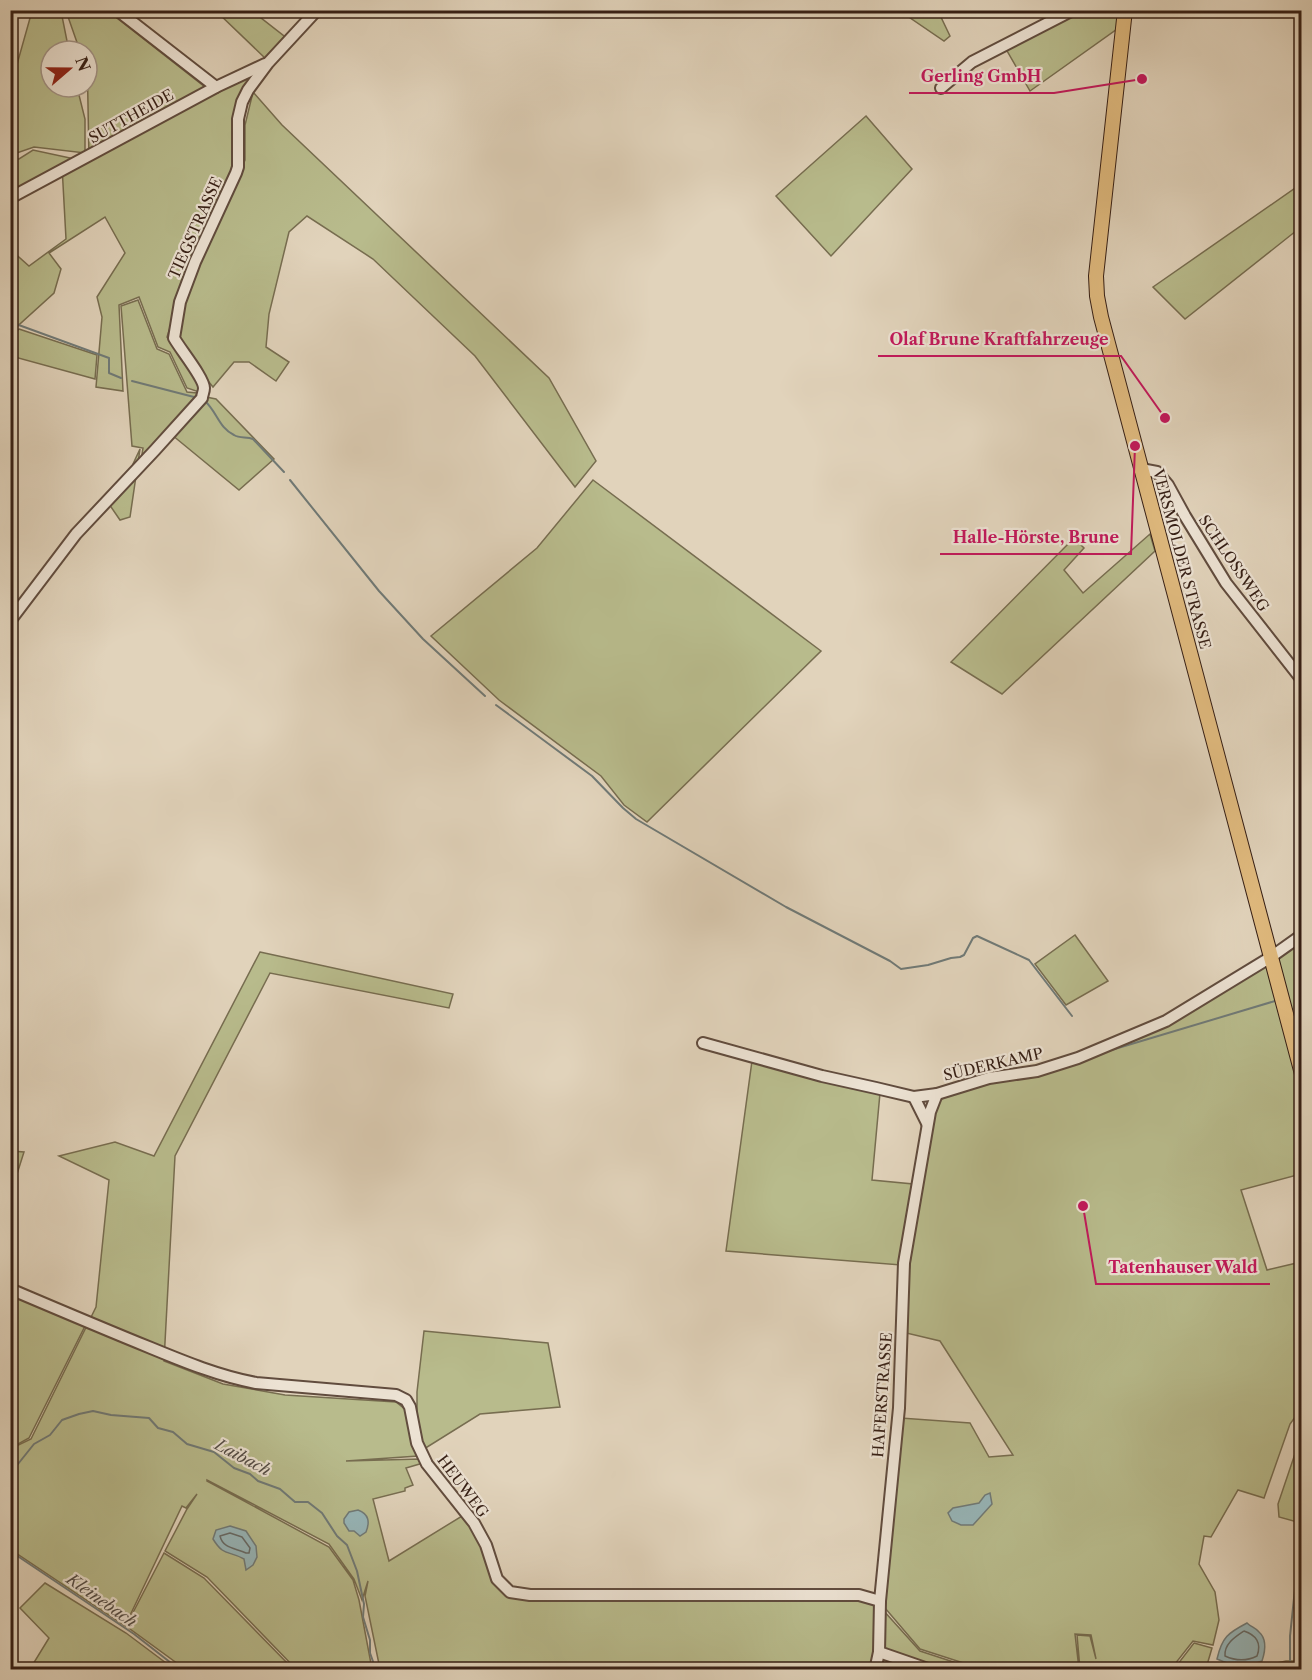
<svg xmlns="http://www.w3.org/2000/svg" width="1312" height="1680" font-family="'Libre Caslon Text',serif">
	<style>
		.green { fill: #b8bb8c; stroke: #776d50; stroke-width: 1.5 }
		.water { fill: #97b6b9; stroke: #707a77; stroke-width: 1.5 }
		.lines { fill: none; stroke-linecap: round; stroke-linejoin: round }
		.shore { stroke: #666a67; stroke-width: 1.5 }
		.stream { stroke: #707a77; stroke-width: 2 }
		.minor-casing { stroke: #614c3e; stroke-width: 14 }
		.major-casing { stroke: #361f15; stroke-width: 16 }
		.minor { stroke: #ece2d3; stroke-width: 10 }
		.major { stroke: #e0ba7e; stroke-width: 14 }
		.labels { text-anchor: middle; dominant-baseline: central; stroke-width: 4.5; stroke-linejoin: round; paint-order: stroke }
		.street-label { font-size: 15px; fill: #361f15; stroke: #ece2d3 }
		.water-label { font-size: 16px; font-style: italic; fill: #534c46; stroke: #ece2d3 }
		.leader { fill: none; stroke: #c2185b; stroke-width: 2 }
		.callout-dot { fill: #c2185b; stroke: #ece2d3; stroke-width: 2 }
		.callout-label { font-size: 16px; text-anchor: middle; font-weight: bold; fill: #c2185b; stroke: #ece2d3; stroke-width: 4.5; stroke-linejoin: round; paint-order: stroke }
	</style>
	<rect width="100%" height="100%" fill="#e1d3bb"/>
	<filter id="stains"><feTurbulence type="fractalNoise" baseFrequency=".00333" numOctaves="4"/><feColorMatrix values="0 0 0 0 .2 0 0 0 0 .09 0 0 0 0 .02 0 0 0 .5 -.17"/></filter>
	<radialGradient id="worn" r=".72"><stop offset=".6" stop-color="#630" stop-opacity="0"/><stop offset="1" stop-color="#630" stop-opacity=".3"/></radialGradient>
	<g class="green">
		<path d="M32,11H61L69,51H51V87H77L85,119V153L34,147L11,155V78L16,68Z"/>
		<path d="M66,11H108L210,91L255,73L246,88L237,160L191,261L167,337L198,379L199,392L187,388L170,352L158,347L139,297L119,305L123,391L96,387L102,317L97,297L125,253L105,217L49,253L61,269L54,293L11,332V250L29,266L66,239L62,166L11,194V159H19L33,150L70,158L89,159L87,51H80Z"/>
		<path d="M216,11H252L284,36L285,41L266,59Z"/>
		<path d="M900,11H938L950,36L944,41Z"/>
		<path d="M1083,11H1118L1117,29L1030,91L1006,49Z"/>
		<path d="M253,92L282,125L549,378L596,461L575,487L475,356L373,259L307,216L289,232L269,314L266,347L289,362L276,381L249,362H234L213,387L184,351L176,338L183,302L245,160V125Z"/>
		<path d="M866,116L912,169L831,256L776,196Z"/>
		<path d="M1301,184V227L1185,319L1153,287Z"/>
		<path d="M138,300L157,349L169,354L187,392L197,393L191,405L141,460L143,448L132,446L121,306Z"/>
		<path d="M19,329L97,355L95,379L11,356V337Z"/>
		<path d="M206,397L216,399L274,459L239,490L172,435Z"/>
		<path d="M140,449L130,517L120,520L109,504L129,482L133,464Z"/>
		<path d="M593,480L821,651L647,822L624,805L601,776L499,700L431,636L537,548Z"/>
		<path d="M1150,534L1155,551L1002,694L951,662L1074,538L1084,548L1064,570L1083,593Z"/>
		<path d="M1075,935L1108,981L1066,1005L1035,964Z"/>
		<path d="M1301,941V1174L1241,1190L1267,1270L1301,1262V1409L1290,1424L1264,1498L1238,1490L1211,1537L1204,1536L1199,1564L1215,1592L1219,1620L1213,1645L1193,1641L1171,1669H1080L1077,1635L1090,1636L1096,1659L1091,1635L1075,1634L1079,1669H982L920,1649L885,1608L901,1418L970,1423L989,1457L1013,1455L940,1341L902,1332L911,1255L931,1137V1120L942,1096L991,1080L1088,1057L1263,966L1268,968L1279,956Z"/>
		<path d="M260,952L453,994L449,1008L270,973L175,1156L164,1361L223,1384L285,1395L396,1402L406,1410L418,1456L346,1461L420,1459L423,1463L406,1468L413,1485L405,1488V1491L373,1499L389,1561L462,1516C468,1525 477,1534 482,1543C492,1563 492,1585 511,1598H859L871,1601C873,1603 876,1608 876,1610C879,1621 874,1661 867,1670L380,1669L365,1596L368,1581L362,1600L354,1579L329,1544L207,1480V1481L329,1547L353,1580L359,1600L372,1669H296L207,1577L165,1551L187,1509L197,1494L186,1508L182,1506L125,1626L10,1549V1449L31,1439L96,1307L109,1180L59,1156L115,1142L154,1156Z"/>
		<path d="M752,1061L880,1093L872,1180L913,1184L901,1265L726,1251Z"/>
		<path d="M11,1151L24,1152L11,1193L10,1151Z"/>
		<path d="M11,1291L85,1326L29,1438L11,1448Z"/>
		<path d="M424,1331L548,1343L560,1407L480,1414L424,1449L417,1420V1392Z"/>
		<path d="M1301,1436V1517L1297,1522L1279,1517L1278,1504Z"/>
		<path d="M164,1553L204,1578L293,1669H185L126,1626Z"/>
		<path d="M45,1583L126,1633L174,1669H30L49,1638L20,1608Z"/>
		<path d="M883,1610L920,1651L975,1669L878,1670L883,1660Z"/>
		<path d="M1194,1643L1212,1648L1207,1665L1229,1669H1174Z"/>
		<path d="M1286,1661H1301V1669H1255L1268,1665Z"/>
	</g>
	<g class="water">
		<path d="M990,1493L992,1504L973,1525H961L952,1521L948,1513L953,1508L979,1503L985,1495Z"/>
		<path d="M358,1510C369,1514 370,1522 366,1532L360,1536L354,1531H349L344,1523V1519L349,1512Z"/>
		<path d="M230,1526L246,1531L256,1546L257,1557L253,1565L246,1570L244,1559C228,1550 224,1557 213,1539L216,1530Z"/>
		<path d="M1247,1623C1251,1627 1256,1628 1259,1632C1267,1639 1265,1652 1262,1661C1243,1668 1235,1667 1217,1659C1222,1637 1228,1633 1247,1623Z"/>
	</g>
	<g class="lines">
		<g class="shore">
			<path d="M230,1533L242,1537L250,1548L249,1553H246C236,1548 223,1549 220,1536Z"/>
			<path d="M1244,1631C1256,1635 1262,1643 1257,1656C1247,1661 1236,1661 1225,1656C1224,1644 1235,1637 1244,1631Z"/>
		</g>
		<g class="stream">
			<path d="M10,325L16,324L109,358V373L121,378"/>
			<path d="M132,381L194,397"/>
			<path d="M205,401C217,412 219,428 234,435C240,439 247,436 253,439L284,472"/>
			<path d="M290,480L379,591L423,639L485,696"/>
			<path d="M496,705L592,776L623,808L636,819L786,907L890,961L901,969L928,965L951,958L960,957L964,955L973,938L977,936L1029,960L1072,1016"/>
			<path d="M1296,995L1302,992"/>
			<path d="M1108,1051L1275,1001"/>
			<path d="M10,1474L34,1444L50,1435L62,1420L79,1414L93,1411L111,1415L149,1418L158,1428L173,1432L187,1444L214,1452L234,1468L250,1474L258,1481L280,1489L295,1502H308L322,1513L337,1536L347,1545L357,1571L364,1604L363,1617L370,1640V1653L376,1670"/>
			<path d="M10,1551L134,1634L180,1670"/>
			<path d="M1290,1668V1636L1302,1523"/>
			<path d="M1290,1668L1302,1664"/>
			<path d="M786,1670L792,1665L807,1666L812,1670"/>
			<path d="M847,1670L860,1665L872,1668"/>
		</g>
		<defs>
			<g id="minor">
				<path d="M117,10L216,87"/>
				<path d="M941,88L972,62L1073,10"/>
				<path d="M10,198L216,87L265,64"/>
				<path d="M1141,469L1157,472L1168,485L1185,516L1226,583L1302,680"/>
				<path d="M10,621L76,534L155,450L202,398C202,395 204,392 204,388C204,378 180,349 174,338L180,302L195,262L236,173L238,167V119L242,102L248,90L268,63L317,10"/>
				<path d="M703,1043L822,1076L876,1088L914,1097L937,1094L989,1078L1037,1071L1078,1058L1166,1021L1271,957L1302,935"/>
				<path d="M914,1097L927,1123"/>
				<path d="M10,1289C57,1309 104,1329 151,1348C185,1362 219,1376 256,1383L396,1395L406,1400L410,1407L417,1443L427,1464L474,1523L486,1545L497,1579L510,1592L530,1595H859L880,1601"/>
				<path d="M879,1652L931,1670"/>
				<path d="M873,1670L876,1666L879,1652L880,1601L899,1408L904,1263L930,1112L937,1094"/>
			</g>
			<path id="major" d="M1125,10L1096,276L1097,296L1101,317L1302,1074"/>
		</defs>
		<use href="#minor" class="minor-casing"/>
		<use href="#major" class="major-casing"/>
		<use href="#minor" class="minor"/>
		<use href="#major" class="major"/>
	</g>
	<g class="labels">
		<g class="street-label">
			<text transform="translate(131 116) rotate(-29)">SUTTHEIDE</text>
			<text transform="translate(195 228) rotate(-66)">TIEGSTRASSE</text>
			<text transform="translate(1182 559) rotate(75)">VERSMOLDER STRASSE</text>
			<text transform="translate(1234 563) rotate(56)">SCHLOSSWEG</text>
			<text transform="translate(993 1064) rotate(-13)">SÜDERKAMP</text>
			<text transform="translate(882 1395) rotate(-86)">HAFERSTRASSE</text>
			<text transform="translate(463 1486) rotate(53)">HEUWEG</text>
		</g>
		<g class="water-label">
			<text transform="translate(243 1457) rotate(28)">Laibach</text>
			<text transform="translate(102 1600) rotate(35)">Kleinebach</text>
		</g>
	</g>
	<path class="leader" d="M1142 79L1054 93H909M1165 418L1121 356H878M1135 446L1131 554H940M1083 1206L1096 1284H1270"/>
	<g class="callout-dot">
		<circle cx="1142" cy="79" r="6"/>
		<circle cx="1165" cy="418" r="6"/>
		<circle cx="1135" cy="446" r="6"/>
		<circle cx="1083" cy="1206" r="6"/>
	</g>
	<g class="callout-label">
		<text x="981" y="82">Gerling GmbH</text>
		<text x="999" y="345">Olaf Brune Kraftfahrzeuge</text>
		<text x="1036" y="543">Halle-Hörste, Brune</text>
		<text x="1183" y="1273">Tatenhauser Wald</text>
	</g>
	<rect width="1312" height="1680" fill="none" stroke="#e1d3bb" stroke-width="36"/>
	<rect x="12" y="12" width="1288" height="1656" fill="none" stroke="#361f15" stroke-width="3"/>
	<rect x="18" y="18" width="1276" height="1644" fill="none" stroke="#361f15" stroke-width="1.5"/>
	<g transform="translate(69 69) rotate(70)"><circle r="28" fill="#ece2d3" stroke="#a39487" stroke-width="1.5"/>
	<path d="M0-4.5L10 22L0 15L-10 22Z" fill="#8f2418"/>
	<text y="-9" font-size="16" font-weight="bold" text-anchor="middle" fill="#361f15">N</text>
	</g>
	<rect width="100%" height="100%" filter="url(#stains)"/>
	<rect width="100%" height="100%" fill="url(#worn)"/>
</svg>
